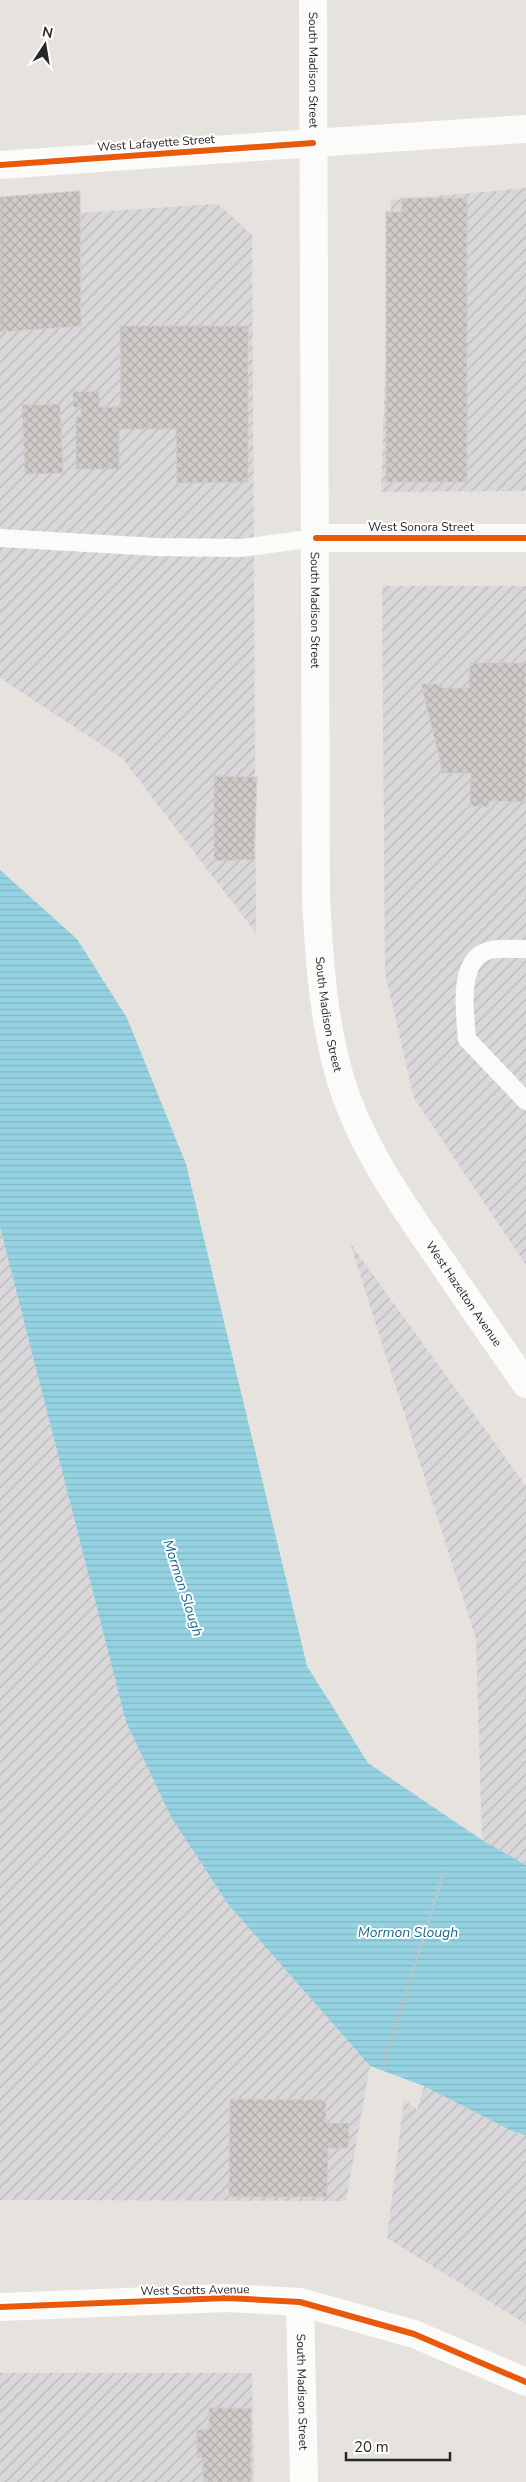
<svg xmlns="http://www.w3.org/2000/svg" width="526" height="2482" font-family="'Nunito Sans',sans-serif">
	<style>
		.industrial { fill: url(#industrial-furrows) }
		.water { fill: url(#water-rules) }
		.building { fill: url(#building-cross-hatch); stroke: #d1ceca }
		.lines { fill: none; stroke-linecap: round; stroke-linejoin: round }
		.path { stroke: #c3c2c2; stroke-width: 3; stroke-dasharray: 4 2.5; stroke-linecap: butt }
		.service { stroke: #fbfbfa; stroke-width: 18 }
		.minor { stroke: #fbfbfa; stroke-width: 28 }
		.tertiary { stroke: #fbfbfa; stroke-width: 28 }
		.secondary { stroke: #fbfbfa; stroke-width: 28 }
		.cycleway-casing { stroke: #fff; stroke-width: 9 }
		.cycleway { stroke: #e8590c; stroke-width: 6 }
		.labels { text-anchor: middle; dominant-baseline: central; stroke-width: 4; stroke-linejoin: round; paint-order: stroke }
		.street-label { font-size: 12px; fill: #282828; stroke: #fff }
		.water-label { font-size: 14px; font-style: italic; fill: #17698d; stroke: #fff }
	</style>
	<defs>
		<pattern id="industrial-furrows" width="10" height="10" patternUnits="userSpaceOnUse" patternTransform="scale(1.25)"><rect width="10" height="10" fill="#d9d7d9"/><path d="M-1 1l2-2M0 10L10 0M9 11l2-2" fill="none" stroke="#bab9ba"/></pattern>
		<pattern id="water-rules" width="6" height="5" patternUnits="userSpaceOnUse" patternTransform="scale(1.25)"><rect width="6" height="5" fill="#96d3e2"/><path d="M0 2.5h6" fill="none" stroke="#81b5c2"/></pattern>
		<pattern id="building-cross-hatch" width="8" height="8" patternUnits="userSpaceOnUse" patternTransform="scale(1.25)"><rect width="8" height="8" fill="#cdcac7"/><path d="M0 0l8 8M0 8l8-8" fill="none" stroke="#b0aeab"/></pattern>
	</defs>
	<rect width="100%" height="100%" fill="#e6e2de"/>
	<g class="industrial">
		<path d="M526,188V491L381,492L391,200Z"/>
		<path d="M218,204L252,235L256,933L122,758L0,678V218Z"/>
		<path d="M382,586H526V1265L414,1098L385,973Z"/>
		<path d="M0,1227L126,1722L171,1817L228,1904L370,2066L346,2201L0,2200Z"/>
		<path d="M350,1243L526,1486V1865L482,1840L476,1639Z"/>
		<path d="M424,2086L512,2131L526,2135V2324L387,2238L404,2099L417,2110Z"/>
		<path d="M0,2373H252L254,2482H0Z"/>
	</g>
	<path class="water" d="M0,870L77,939L127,1018L186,1164L307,1666L368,1763L482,1840L526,1865V2135L512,2131L424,2086L370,2066L228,1904L171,1817L126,1722L0,1227Z"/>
	<g class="building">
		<path d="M80,191L81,326L0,332V197Z"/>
		<path d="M401,198H467V482H386V212H402Z"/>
		<path d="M120,326H248V482L177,483L176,429H119V469H76V417H81V408L73,407V391L99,392V407H121Z"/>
		<path d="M60,404L63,473L25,474L22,405Z"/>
		<path d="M470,663H526V802L489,801V807L470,806L471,773H441V765L421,684H442V688H469Z"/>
		<path d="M214,776L257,777L254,859L214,861Z"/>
		<path d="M230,2099L326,2100V2123H349L348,2148H328L327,2197H229Z"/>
		<path d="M209,2408H251V2482H203V2458H197V2430H209Z"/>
	</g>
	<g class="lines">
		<path class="path" d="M383,2065L444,1872"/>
		<g class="service">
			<path d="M0,538L156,547L241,548L316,538"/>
			<path d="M526,949C515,949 502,948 491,950C456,957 465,1013 467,1039L526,1101"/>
		</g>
		<g class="minor">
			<path d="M316,538H526"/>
			<path id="s1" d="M300,2302L304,2482"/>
			<path d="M0,2307L227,2298L300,2302L414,2334L526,2382"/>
		</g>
		<path class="tertiary" d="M0,165L313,143"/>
		<g class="secondary">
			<path id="s2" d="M313,0L316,897C319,958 323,1021 341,1081C361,1146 401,1203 440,1259C468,1301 497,1342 526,1384"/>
			<path d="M313,143L526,129"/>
		</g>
		<defs>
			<g id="cycleway">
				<path d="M0,165L313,143"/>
				<path d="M316,538H526"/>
				<path d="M0,2307L227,2298L300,2302L414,2334L526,2382"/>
			</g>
		</defs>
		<use href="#cycleway" class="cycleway-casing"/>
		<use href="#cycleway" class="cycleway"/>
	</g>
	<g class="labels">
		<g class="street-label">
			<text stroke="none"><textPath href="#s2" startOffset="70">South Madison Street</textPath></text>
			<text transform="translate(156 143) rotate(-4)">West Lafayette Street</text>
			<text x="421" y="527">West Sonora Street</text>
			<text stroke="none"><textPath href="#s2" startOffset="610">South Madison Street</textPath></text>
			<text stroke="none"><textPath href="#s2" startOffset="1015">South Madison Street</textPath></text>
			<text stroke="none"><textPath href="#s2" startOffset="1330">West Hazelton Avenue</textPath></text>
			<text transform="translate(195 2290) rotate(-1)">West Scotts Avenue</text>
			<text stroke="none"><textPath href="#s1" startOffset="90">South Madison Street</textPath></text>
		</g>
		<g class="water-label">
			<text transform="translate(183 1588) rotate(72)">Mormon Slough</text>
			<text x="408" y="1932">Mormon Slough</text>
		</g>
	</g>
	<g transform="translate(45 45) rotate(12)" stroke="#ffffff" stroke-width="4" paint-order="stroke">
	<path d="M0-4L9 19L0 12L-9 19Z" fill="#282828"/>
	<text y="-8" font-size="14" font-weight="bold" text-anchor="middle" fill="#282828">N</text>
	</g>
	<path d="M346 2452v8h104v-8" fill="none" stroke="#282828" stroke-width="2.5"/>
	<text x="354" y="2452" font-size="15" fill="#282828" stroke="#ffffff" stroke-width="4" paint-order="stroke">20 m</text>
</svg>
